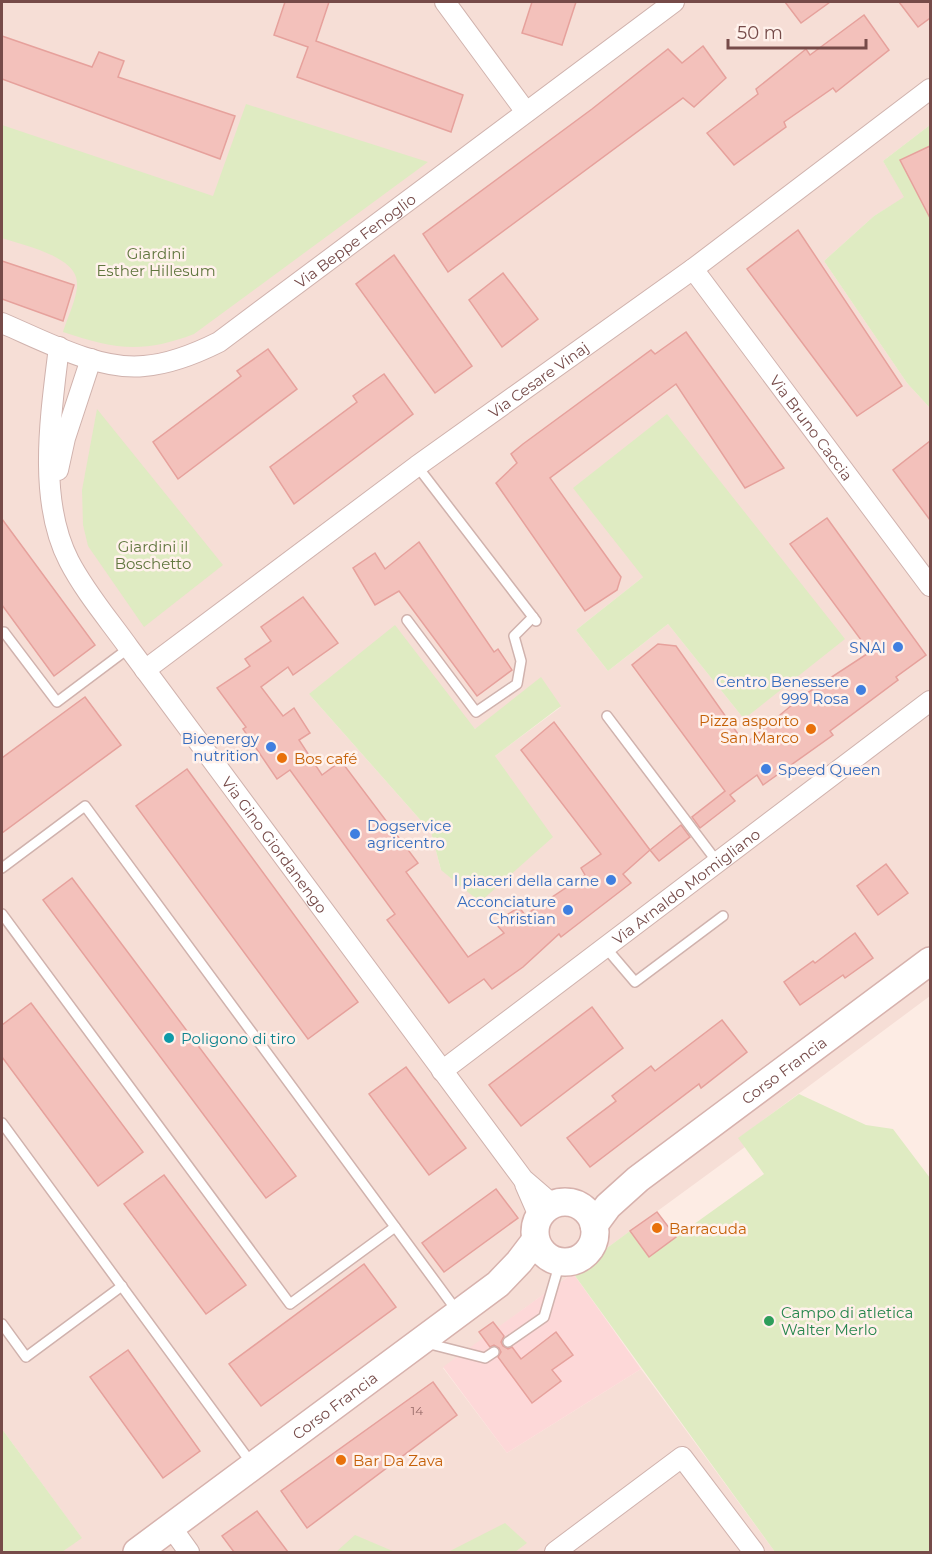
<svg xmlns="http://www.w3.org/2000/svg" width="932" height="1554" font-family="Montserrat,sans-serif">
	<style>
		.residential { fill: #f6ded6; fill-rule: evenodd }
		.commercial { fill: #fdd8d8 }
		.green { fill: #dfebc2 }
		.building { fill: #f3c1bb; stroke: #e6a19c; stroke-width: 1.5 }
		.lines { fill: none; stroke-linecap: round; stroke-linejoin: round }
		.service-casing { stroke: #d0b2ad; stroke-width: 12 }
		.minor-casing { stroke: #d0b2ad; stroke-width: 22 }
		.secondary-casing { stroke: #d7b2ad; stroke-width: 30 }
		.service { stroke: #fff; stroke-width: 9 }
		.minor { stroke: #fff; stroke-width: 20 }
		.secondary { stroke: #fff; stroke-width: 27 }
		.shop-dot { fill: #3f7fe0; stroke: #fff1eb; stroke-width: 2 }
		.food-dot { fill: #e8710a; stroke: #fff1eb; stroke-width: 2 }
		.culture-dot { fill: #0f9aa8; stroke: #fff1eb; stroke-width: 2 }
		.leisure-dot { fill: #2e9e5b; stroke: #fff1eb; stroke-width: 2 }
		.labels { text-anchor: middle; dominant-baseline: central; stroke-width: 5; stroke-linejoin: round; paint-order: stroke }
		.number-label { font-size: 12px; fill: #956866 }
		.street-label { font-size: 15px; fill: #764b49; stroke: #fff1eb }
		.park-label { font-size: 15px; fill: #60763e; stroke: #fff1eb }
		.shop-label { font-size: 15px; fill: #366cbe; stroke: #fff1eb; text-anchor: end }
		.food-label { font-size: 15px; fill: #c56008; stroke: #fff1eb; text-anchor: start }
		.culture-label { font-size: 15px; fill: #0d838f; stroke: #fff1eb; text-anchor: start }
		.leisure-label { font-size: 15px; fill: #27864d; stroke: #fff1eb; text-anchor: start }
	</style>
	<rect width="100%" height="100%" fill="#fdece4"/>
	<path class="residential" d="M2,2H930V125L883,161L905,197L874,216L824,261L907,383L930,408V996L739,1138L745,1147L443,1368L507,1453L641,1369L775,1552H62L81,1537L2,1429ZM643,577L744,719L668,624L608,671L576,630ZM309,694L461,713L475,729L561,707L495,756L441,870L431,832Z"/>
	<path class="commercial" d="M573,1273L641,1369L507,1453L443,1367Z"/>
	<g class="green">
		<path d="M246,104L428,162L194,334C142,354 114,349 63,332C67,319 78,296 77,283C77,256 22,245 2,238V125L213,196Z"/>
		<path d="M930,125V408L907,383L824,261L874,216L904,197L883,161Z"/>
		<path d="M97,409L223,565L144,627L88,546L83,525L82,490Z"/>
		<path d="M667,414L845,639L744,719L668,624L608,671L576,630L643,577L573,488Z"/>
		<path d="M395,625L475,729L541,677L561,706L495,756L553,837L480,902L441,870L431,832L309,694Z"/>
		<path d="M799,1094L866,1125L893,1129L930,1178V1552H775L573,1273L630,1231L676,1237L764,1174L738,1138Z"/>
		<path d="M2,1429L82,1538L62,1552H2Z"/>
		<path d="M505,1523L527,1543L515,1552H448Z"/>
		<path d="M355,1535L395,1552H336Z"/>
	</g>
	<g class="building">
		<path d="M285,2H329L316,41L463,95L451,132L297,77L308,47L274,35Z"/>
		<path d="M532,2H576L562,45L522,33Z"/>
		<path d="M785,2H830L801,23Z"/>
		<path d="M899,2H930V18L918,27Z"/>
		<path d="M864,15L889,50L836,92L833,88L784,122L786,127L734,165L707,133L758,94L756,89L806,49L810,55Z"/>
		<path d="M2,36L92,67L99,52L124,61L118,77L235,116L220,159L2,79Z"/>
		<path d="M703,46L726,78L694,107L683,98L448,272L423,234L592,109L668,49L682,63Z"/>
		<path d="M930,146V218L900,160Z"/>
		<path d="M798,230L902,386L857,416L747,269Z"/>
		<path d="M394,255L472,366L435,393L356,284Z"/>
		<path d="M2,261L74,285L63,321L2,299Z"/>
		<path d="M503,273L538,319L502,347L469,300Z"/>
		<path d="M686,332L784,468L745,488L676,384L550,478L621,577L617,590L585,611L496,483L517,463L511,454L523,444L651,350L655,354Z"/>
		<path d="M268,349L297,389L178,479L153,442L241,376L237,371Z"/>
		<path d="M384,374L413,414L294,504L270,467L357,402L353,396Z"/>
		<path d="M930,441V520L893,470Z"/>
		<path d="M827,518L926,655L896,677L898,680L830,731L833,735L763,785L757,775L730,795L735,801L700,828L692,817L725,791L632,665L658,644L676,646L745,744L804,695L870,652L790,544Z"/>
		<path d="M2,519L95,645L54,676L2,605Z"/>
		<path d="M419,542L494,652L498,649L512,670L477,696L399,591L375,605L353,568L375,553L385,569Z"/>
		<path d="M303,597L338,643L293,675L288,667L261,687L283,716L294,708L310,733L299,740L322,775L341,761L418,863L406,872L468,957L504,933L495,923L519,907L525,915L585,875L581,868L601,854L521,750L554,722L650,850L623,874L631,883L561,937L559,934L523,967L492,989L484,979L449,1003L387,920L395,914L290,770L277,779L243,729L246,727L217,688L250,666L245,659L271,641L261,627Z"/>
		<path d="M85,697L121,745L2,833V758Z"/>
		<path d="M187,769L358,1002L308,1039L136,806Z"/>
		<path d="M681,825L690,837L659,861L650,850Z"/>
		<path d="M886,864L908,893L878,915L857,886Z"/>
		<path d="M72,878L296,1176L266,1198L43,900Z"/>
		<path d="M855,933L873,958L845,978L843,975L800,1005L784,982L813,961L815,963Z"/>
		<path d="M31,1003L143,1152L98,1186L2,1057V1025Z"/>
		<path d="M592,1007L623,1048L521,1126L489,1085Z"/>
		<path d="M722,1020L747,1052L701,1088L699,1084L590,1167L567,1138L616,1101L612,1096L651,1066L655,1071Z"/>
		<path d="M406,1067L466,1148L429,1175L369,1094Z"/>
		<path d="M164,1175L246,1285L206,1314L124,1204Z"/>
		<path d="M496,1189L518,1218L444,1272L422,1243Z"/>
		<path d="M657,1212L676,1237L649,1257L630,1231Z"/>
		<path d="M364,1264L396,1307L261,1406L229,1364Z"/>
		<path d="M493,1322L504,1336L501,1342L503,1346L508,1349L512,1347L521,1359L556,1332L573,1355L552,1370L561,1381L532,1403L498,1357L501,1352L499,1348L494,1345L490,1347L479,1332Z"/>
		<path d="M128,1350L200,1451L163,1478L90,1377Z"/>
		<path d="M433,1382L457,1415L307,1528L281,1491Z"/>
		<path d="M257,1511L288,1552H234L222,1536Z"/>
	</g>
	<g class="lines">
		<defs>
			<g id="service">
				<path d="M417,466L536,621"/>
				<path d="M407,620L476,712L517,684L521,661L514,636L533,617"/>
				<path d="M2,634L4,632L57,702L129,648"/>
				<path d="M607,716L718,863"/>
				<path d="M2,868L85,806L457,1311"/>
				<path d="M2,914L290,1304L395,1227"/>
				<path d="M606,948L635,982L723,916"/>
				<path d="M2,1123L252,1464"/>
				<path d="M2,1324L26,1357L122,1286"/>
				<path d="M508,1342L544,1317L560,1262"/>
				<path d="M426,1343L485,1358L494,1352"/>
			</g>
			<g id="minor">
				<path d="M445,2L526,112"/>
				<path id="s1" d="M693,269L930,586"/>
				<path id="s2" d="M2,323C42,340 99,371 144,366C170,364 195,354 219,342L674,2"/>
				<path id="s3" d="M59,347C51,413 37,499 69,561C85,592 109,620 129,648L523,1179L552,1204"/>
				<path d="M58,470L65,438L91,359"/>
				<path id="s4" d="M145,670L417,466L693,269L930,89"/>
				<path id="s5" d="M442,1071L930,701"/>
				<path d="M525,1184L539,1216"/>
				<path d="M171,1527L189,1552"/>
				<path d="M555,1552L682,1457L754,1552"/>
			</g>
			<g id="secondary">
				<circle cx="565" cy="1232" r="30"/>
				<path id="s6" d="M594,1225L608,1206L638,1179L930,961"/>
				<path id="s7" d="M137,1552L498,1284L519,1262L535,1241"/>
			</g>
		</defs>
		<use href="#service" class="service-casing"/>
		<use href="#minor" class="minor-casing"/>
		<use href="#secondary" class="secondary-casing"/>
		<use href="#service" class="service"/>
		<use href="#minor" class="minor"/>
		<use href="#secondary" class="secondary"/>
	</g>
	<g class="shop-dot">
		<circle cx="898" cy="647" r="6"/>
		<circle cx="861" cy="690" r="6"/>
		<circle cx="271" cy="747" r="6"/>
		<circle cx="766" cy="769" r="6"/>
		<circle cx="355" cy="834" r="6"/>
		<circle cx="611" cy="880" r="6"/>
		<circle cx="568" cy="910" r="6"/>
	</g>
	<g class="food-dot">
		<circle cx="811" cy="729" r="6"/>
		<circle cx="282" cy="758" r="6"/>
		<circle cx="657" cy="1228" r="6"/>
		<circle cx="341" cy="1460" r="6"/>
	</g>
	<circle class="culture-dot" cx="169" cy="1038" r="6"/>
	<circle class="leisure-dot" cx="769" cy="1321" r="6"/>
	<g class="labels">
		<g class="number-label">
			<text x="417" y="1410">14</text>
		</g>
		<g class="street-label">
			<text stroke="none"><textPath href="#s2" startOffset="399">Via Beppe Fenoglio</textPath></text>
			<text stroke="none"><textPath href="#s4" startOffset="489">Via Cesare Vinaj</textPath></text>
			<text stroke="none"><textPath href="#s1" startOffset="198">Via Bruno Caccia</textPath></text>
			<text stroke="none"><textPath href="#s3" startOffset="568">Via Gino Giordanengo</textPath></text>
			<text stroke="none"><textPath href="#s5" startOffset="306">Via Arnaldo Momigliano</textPath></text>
			<text stroke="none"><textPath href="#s6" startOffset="246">Corso Francia</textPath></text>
			<text stroke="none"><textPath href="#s7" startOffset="246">Corso Francia</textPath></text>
		</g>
		<g class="park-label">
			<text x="156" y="253">Giardini<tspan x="156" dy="17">Esther Hillesum</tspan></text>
			<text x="153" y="546">Giardini il<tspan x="153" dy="17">Boschetto</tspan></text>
		</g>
		<g class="shop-label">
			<text x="886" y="647">SNAI</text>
			<text x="849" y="681">Centro Benessere<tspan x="849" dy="17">999 Rosa</tspan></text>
			<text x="259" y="738">Bioenergy<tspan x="259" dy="17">nutrition</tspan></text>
			<text x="778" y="769" text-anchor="start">Speed Queen</text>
			<text x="367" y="825" text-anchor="start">Dogservice<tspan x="367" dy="17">agricentro</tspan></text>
			<text x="599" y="880">I piaceri della carne</text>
			<text x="556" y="901">Acconciature<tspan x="556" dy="17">Christian</tspan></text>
		</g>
		<g class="food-label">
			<text x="799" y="720" text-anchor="end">Pizza asporto<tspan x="799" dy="17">San Marco</tspan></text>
			<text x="294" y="758">Bos café</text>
			<text x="669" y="1228">Barracuda</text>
			<text x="353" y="1460">Bar Da Zava</text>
		</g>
		<g class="culture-label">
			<text x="181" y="1038">Poligono di tiro</text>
		</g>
		<g class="leisure-label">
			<text x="781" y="1312">Campo di atletica<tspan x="781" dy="17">Walter Merlo</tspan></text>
		</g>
	</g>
	<rect width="932" height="1554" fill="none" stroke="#764b49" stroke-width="6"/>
	<path d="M728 39v9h138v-9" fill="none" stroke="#764b49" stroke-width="3"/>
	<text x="737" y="39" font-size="18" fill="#764b49" stroke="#fff1eb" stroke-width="4.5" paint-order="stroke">50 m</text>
</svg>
